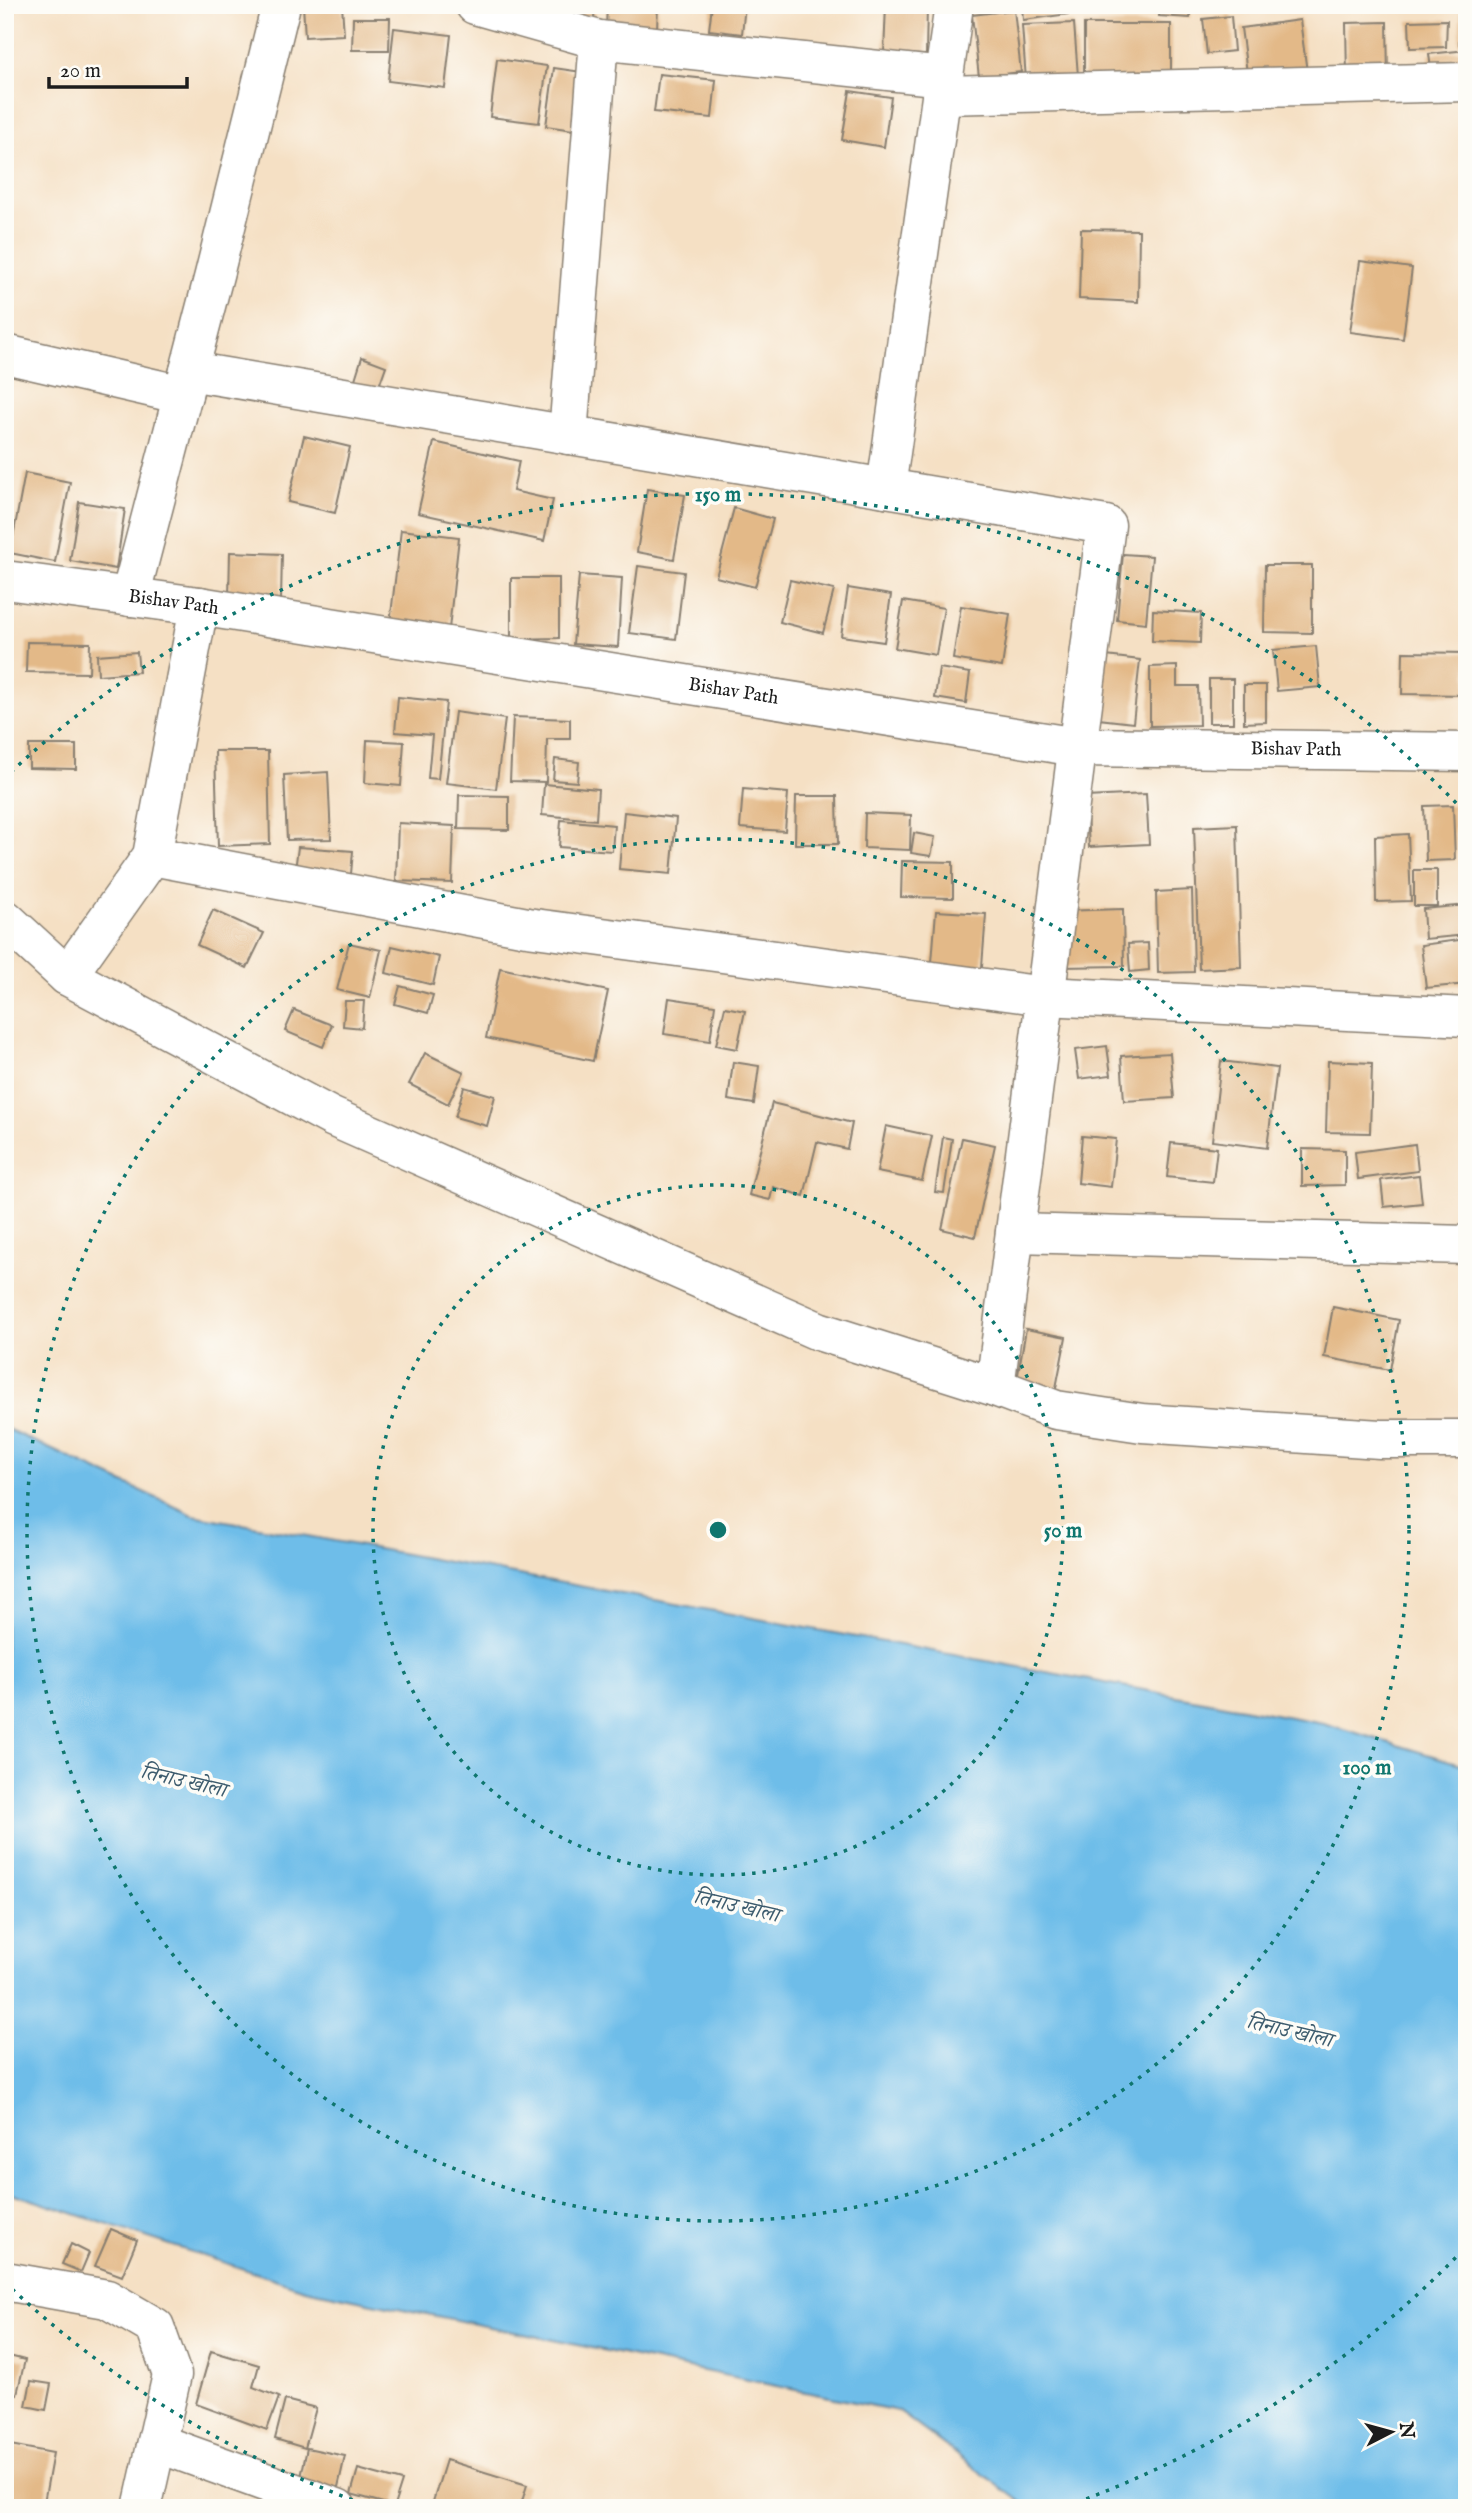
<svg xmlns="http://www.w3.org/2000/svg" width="1472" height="2513" font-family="'IM FELL English','Noto Serif Devanagari',serif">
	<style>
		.water { fill: #6ebde9; stroke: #456c82; stroke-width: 2 }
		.building { fill: #e3b988 }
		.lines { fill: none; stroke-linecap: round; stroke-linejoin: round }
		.minor-casing { stroke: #887e70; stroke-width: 41 }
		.minor { stroke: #fff; stroke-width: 38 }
		.ring { fill: none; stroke: #0f766e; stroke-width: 3.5; stroke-dasharray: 3.5 7 }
		.labels { text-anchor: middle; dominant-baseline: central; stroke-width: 7; stroke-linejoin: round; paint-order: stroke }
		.street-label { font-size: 19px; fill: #1c1c1c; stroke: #fdfcf7 }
		.water-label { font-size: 21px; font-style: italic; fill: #3d5c6e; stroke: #fdfcf7 }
		.centre { fill: #0f766e; stroke: #fdfcf7; stroke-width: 3.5 }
		.ring-label { font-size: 21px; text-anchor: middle; font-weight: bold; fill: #0f766e; stroke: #fdfcf7; stroke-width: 7; stroke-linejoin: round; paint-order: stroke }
	</style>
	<rect width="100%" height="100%" fill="#fdfcf7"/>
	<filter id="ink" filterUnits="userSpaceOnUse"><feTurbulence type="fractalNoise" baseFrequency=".0143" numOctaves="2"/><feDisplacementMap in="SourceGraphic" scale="14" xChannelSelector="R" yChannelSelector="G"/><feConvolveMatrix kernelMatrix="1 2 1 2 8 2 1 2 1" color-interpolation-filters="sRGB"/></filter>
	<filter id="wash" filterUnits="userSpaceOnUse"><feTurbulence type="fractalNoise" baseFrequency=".00686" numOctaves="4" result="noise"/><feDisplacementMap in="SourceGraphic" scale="28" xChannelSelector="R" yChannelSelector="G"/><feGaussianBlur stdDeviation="1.57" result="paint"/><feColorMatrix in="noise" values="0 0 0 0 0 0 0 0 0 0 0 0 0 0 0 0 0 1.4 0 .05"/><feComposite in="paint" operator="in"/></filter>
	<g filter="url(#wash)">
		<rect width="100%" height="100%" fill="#f5e0c4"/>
		<path class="water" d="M5,1428L193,1515L1323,1723L1467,1766V2508H1029L898,2411L305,2289L5,2191Z"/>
		<g id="blocks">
			<g class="building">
				<path d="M303,5H342L344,35L305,37Z"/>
				<path d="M559,5H596L592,28L556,22Z"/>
				<path d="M607,5H658L657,29L606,28Z"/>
				<path d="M712,5H745L742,34L709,30Z"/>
				<path d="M886,5H927L926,55L884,54Z"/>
				<path d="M1022,5H1068L1069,14L1023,20Z"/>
				<path d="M1160,5H1191L1190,18L1159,16Z"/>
				<path d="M1239,5H1313V10L1240,12Z"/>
				<path d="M1461,5H1467V45L1459,44Z"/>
				<path d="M1014,10L1021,72L979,77L972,15Z"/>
				<path d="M1231,16L1234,51L1207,54L1203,19Z"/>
				<path d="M353,18H390L389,50H352Z"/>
				<path d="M1300,20L1307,72L1248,80L1241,28Z"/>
				<path d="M1447,20L1446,47L1410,48L1409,21Z"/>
				<path d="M1387,22L1388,77L1347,78L1346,23Z"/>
				<path d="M1074,23L1078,76L1026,80L1022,25Z"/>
				<rect x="1084" y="24" width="87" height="58"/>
				<path d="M394,28L451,35L445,88L388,81Z"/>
				<path d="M1467,50V72L1432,77L1429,54Z"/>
				<path d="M497,59L547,66L539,123L490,117Z"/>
				<path d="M554,68L589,73L580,131L546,126Z"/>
				<path d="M659,74L716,80L712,118L654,112Z"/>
				<path d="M850,91L891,97L884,147L842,140Z"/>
				<path d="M1081,229L1139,230L1138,302L1079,299Z"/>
				<path d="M1360,261L1412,268L1403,339L1350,332Z"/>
				<path d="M362,357L386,366L374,400L351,392Z"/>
				<path d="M304,436L350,447L335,513L288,502Z"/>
				<path d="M434,442L519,461L513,491L553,500L544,541L418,513Z"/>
				<path d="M25,473L70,482L55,562L10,553Z"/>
				<path d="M647,489L685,495L674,559L637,552Z"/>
				<path d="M79,502L125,509L116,569L70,561Z"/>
				<path d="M734,508L773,519L755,587L716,577Z"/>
				<path d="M401,530L459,537L449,629L390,623Z"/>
				<path d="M230,552L282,554L281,600L229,598Z"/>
				<path d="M1123,554L1152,556L1146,623L1117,620Z"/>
				<path d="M1265,565H1312V633L1264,632Z"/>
				<path d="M638,566L684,572L676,639L629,633Z"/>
				<path d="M579,575L622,578L618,647L573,644Z"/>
				<path d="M511,578H559V638L511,639Z"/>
				<path d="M790,580L834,590L823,633L780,622Z"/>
				<path d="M848,588L891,595L884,642L841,636Z"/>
				<path d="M903,601L944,608L936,655L895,648Z"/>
				<path d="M961,606L1010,614L1002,667L953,659Z"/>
				<path d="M1153,610L1201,613L1200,643L1152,641Z"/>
				<path d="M27,642L90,643L89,673L26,672Z"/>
				<path d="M1316,646L1320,687L1277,691L1273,650Z"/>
				<path d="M137,652L139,672L98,675L97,655Z"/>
				<path d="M1403,652L1467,653V695L1402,694Z"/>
				<path d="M1106,656L1140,660L1133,723L1099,719Z"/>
				<path d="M1177,666V686H1198L1199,725L1150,726V667Z"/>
				<path d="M939,668L970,673L966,703L935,698Z"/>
				<rect x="1209" y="679" width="24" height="44"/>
				<path d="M1244,685H1266V722L1244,723Z"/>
				<path d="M398,697L446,702L438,779L428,778L432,735L395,732Z"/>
				<path d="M455,712L505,719L496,789L446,783Z"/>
				<path d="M513,717L570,719V739H547L546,782L510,781Z"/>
				<path d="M367,740L404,742L401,786L365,783Z"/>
				<path d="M29,745H76V769L29,768Z"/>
				<path d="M215,751H268L270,844L218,846Z"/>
				<path d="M555,759L579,762L577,782L553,780Z"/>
				<path d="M328,772L331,839L287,840L284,775Z"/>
				<path d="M544,784L598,789L596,820L542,815Z"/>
				<path d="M743,789L788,793L785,831L740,828Z"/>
				<path d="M1146,794L1149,844L1089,847L1086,797Z"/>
				<path d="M459,795L509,796V830L458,829Z"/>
				<path d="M796,796H837L838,844H795Z"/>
				<path d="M1453,805L1455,860L1426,861L1424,806Z"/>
				<path d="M624,812L676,818L671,874L619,869Z"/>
				<path d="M865,813L911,815L910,850L864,848Z"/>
				<path d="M561,820L614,825L612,851L559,847Z"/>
				<path d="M398,823L454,826L452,883L396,881Z"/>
				<path d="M1237,825L1241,967L1199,969L1194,827Z"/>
				<path d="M914,833L935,837L931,856L911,853Z"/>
				<path d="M1408,834L1411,901L1376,902L1375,836Z"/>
				<path d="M298,847L353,851L351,874L295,870Z"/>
				<path d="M902,861L953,862V898L901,897Z"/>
				<rect x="1414" y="870" width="23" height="36"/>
				<path d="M1192,890L1194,972L1158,973L1156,892Z"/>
				<path d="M1467,905V935L1425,939L1423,909Z"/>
				<path d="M1123,909L1124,966L1061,967L1060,911Z"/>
				<path d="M213,910L264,933L247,968L197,945Z"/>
				<path d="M936,911L986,914L981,980L931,975Z"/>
				<path d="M1467,939V984L1426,988L1421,945Z"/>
				<path d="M349,943L381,950L370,998L337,990Z"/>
				<path d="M1148,943L1149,970L1130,972L1128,944Z"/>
				<path d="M392,946L439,957L433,985L386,973Z"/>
				<path d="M500,968L608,991L593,1061L486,1038Z"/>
				<path d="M400,986L433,995L428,1013L395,1004Z"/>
				<path d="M669,998L715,1005L710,1041L664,1034Z"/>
				<path d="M345,1001H364L362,1028L343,1026Z"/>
				<path d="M725,1007L745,1011L737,1049L716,1045Z"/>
				<path d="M294,1010L332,1025L323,1047L285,1031Z"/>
				<path d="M1107,1046L1111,1075L1079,1079L1075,1050Z"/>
				<path d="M425,1053L464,1072L448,1104L409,1084Z"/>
				<path d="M1170,1053L1174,1098L1124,1101L1121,1056Z"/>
				<path d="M1221,1061L1277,1068L1267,1148L1212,1141Z"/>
				<path d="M1328,1061L1372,1063L1370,1133L1326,1132Z"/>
				<path d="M733,1062L759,1066L754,1104L728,1100Z"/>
				<path d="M1467,1067V1139H1465L1461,1068Z"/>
				<path d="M464,1087L495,1096L487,1126L455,1117Z"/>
				<path d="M772,1103L852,1123L847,1149L817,1142L804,1196L773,1187L770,1200L749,1195Z"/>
				<path d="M886,1126L932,1136L922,1181L877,1172Z"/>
				<path d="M1082,1136L1116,1139L1111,1187L1078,1183Z"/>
				<path d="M943,1137L952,1139L944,1193L935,1192Z"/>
				<path d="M962,1138L995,1145L975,1237L942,1229Z"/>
				<path d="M1171,1143L1217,1148L1213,1182L1167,1177Z"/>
				<path d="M1415,1144L1418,1171L1358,1179L1355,1152Z"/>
				<path d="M1302,1149L1345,1150V1185L1302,1186Z"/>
				<path d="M1419,1175L1422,1203L1384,1207L1381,1180Z"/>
				<path d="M1333,1307L1399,1320L1390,1370L1324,1357Z"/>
				<path d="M1026,1329L1066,1337L1055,1393L1016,1386Z"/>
				<path d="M111,2229L137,2240L122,2276L95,2266Z"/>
				<path d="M71,2244L89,2253L81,2272L62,2264Z"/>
				<path d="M211,2351L259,2365L253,2387L279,2397L267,2430L196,2404Z"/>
				<path d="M5,2355L25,2360L17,2394L5,2391Z"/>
				<path d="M31,2381L51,2384L46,2410L26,2406Z"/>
				<path d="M285,2400L316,2408L305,2448L275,2439Z"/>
				<path d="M5,2444L53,2453L43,2508L5,2504Z"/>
				<path d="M307,2448L345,2456L336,2496L299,2487Z"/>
				<path d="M446,2460L527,2485L520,2508H431Z"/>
				<path d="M358,2469L402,2481L394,2506L351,2494Z"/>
			</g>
		</g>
	</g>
	<g filter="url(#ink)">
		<use href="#blocks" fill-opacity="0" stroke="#887e70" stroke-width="2"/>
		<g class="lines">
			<defs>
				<g id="minor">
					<path d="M475,5L599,40L944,77"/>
					<path d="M942,95L1467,82"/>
					<path d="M5,354L183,395"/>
					<path d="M189,371L1106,525L995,1387"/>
					<path d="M568,435L599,40"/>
					<path d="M886,488L954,5"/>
					<path id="s1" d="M5,580L199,606L1077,747L1467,752"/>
					<path d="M130,597L214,275L281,5"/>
					<path d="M152,856L527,927L1045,996L1467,1017"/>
					<path d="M5,919L67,976L332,1117L818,1331L995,1387L1056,1410L1142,1423L1380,1439H1467"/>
					<path d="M67,976L152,856L199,606"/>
					<path d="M1015,1233L1467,1245"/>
					<path d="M5,2281L107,2299L155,2327L172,2375L142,2508"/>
					<path d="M157,2443L337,2508"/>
				</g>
			</defs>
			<use href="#minor" class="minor-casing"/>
			<use href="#minor" class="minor"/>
		</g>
	</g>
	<g class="ring">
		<circle cx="718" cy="1530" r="345"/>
		<circle cx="718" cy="1530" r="691"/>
		<path d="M1463 2250A1036 1036 0 0 1 1064 2507M372 2507A1036 1036 0 0 1 11 2288M11 772A1036 1036 0 0 1 1463 810"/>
	</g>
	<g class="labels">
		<g class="street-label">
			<text stroke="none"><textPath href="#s1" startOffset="170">Bishav Path</textPath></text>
			<text stroke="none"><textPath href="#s1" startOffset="737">Bishav Path</textPath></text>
			<text stroke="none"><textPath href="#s1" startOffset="1304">Bishav Path</textPath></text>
		</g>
		<g class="water-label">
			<text transform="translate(183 1782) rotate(13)">तिनाउ खोला</text>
			<text transform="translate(736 1907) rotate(13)">तिनाउ खोला</text>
			<text transform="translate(1289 2032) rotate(13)">तिनाउ खोला</text>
		</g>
	</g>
	<circle cx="718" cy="1530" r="10" class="centre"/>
	<g class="ring-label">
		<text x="718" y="501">150 m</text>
		<text x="1063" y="1537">50 m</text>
		<text x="1367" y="1774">100 m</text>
	</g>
	<rect width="1472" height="2513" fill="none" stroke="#fdfcf7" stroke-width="28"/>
	<g transform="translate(1391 2432) rotate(84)" stroke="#fdfcf7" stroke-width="5" paint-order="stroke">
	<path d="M0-5L12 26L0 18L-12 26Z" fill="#1c1c1c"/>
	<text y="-10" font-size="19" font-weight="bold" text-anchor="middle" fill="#1c1c1c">N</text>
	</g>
	<path d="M49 77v10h138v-10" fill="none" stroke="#1c1c1c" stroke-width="3.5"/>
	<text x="60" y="77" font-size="21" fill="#1c1c1c" stroke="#fdfcf7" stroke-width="5" paint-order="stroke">20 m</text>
</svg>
